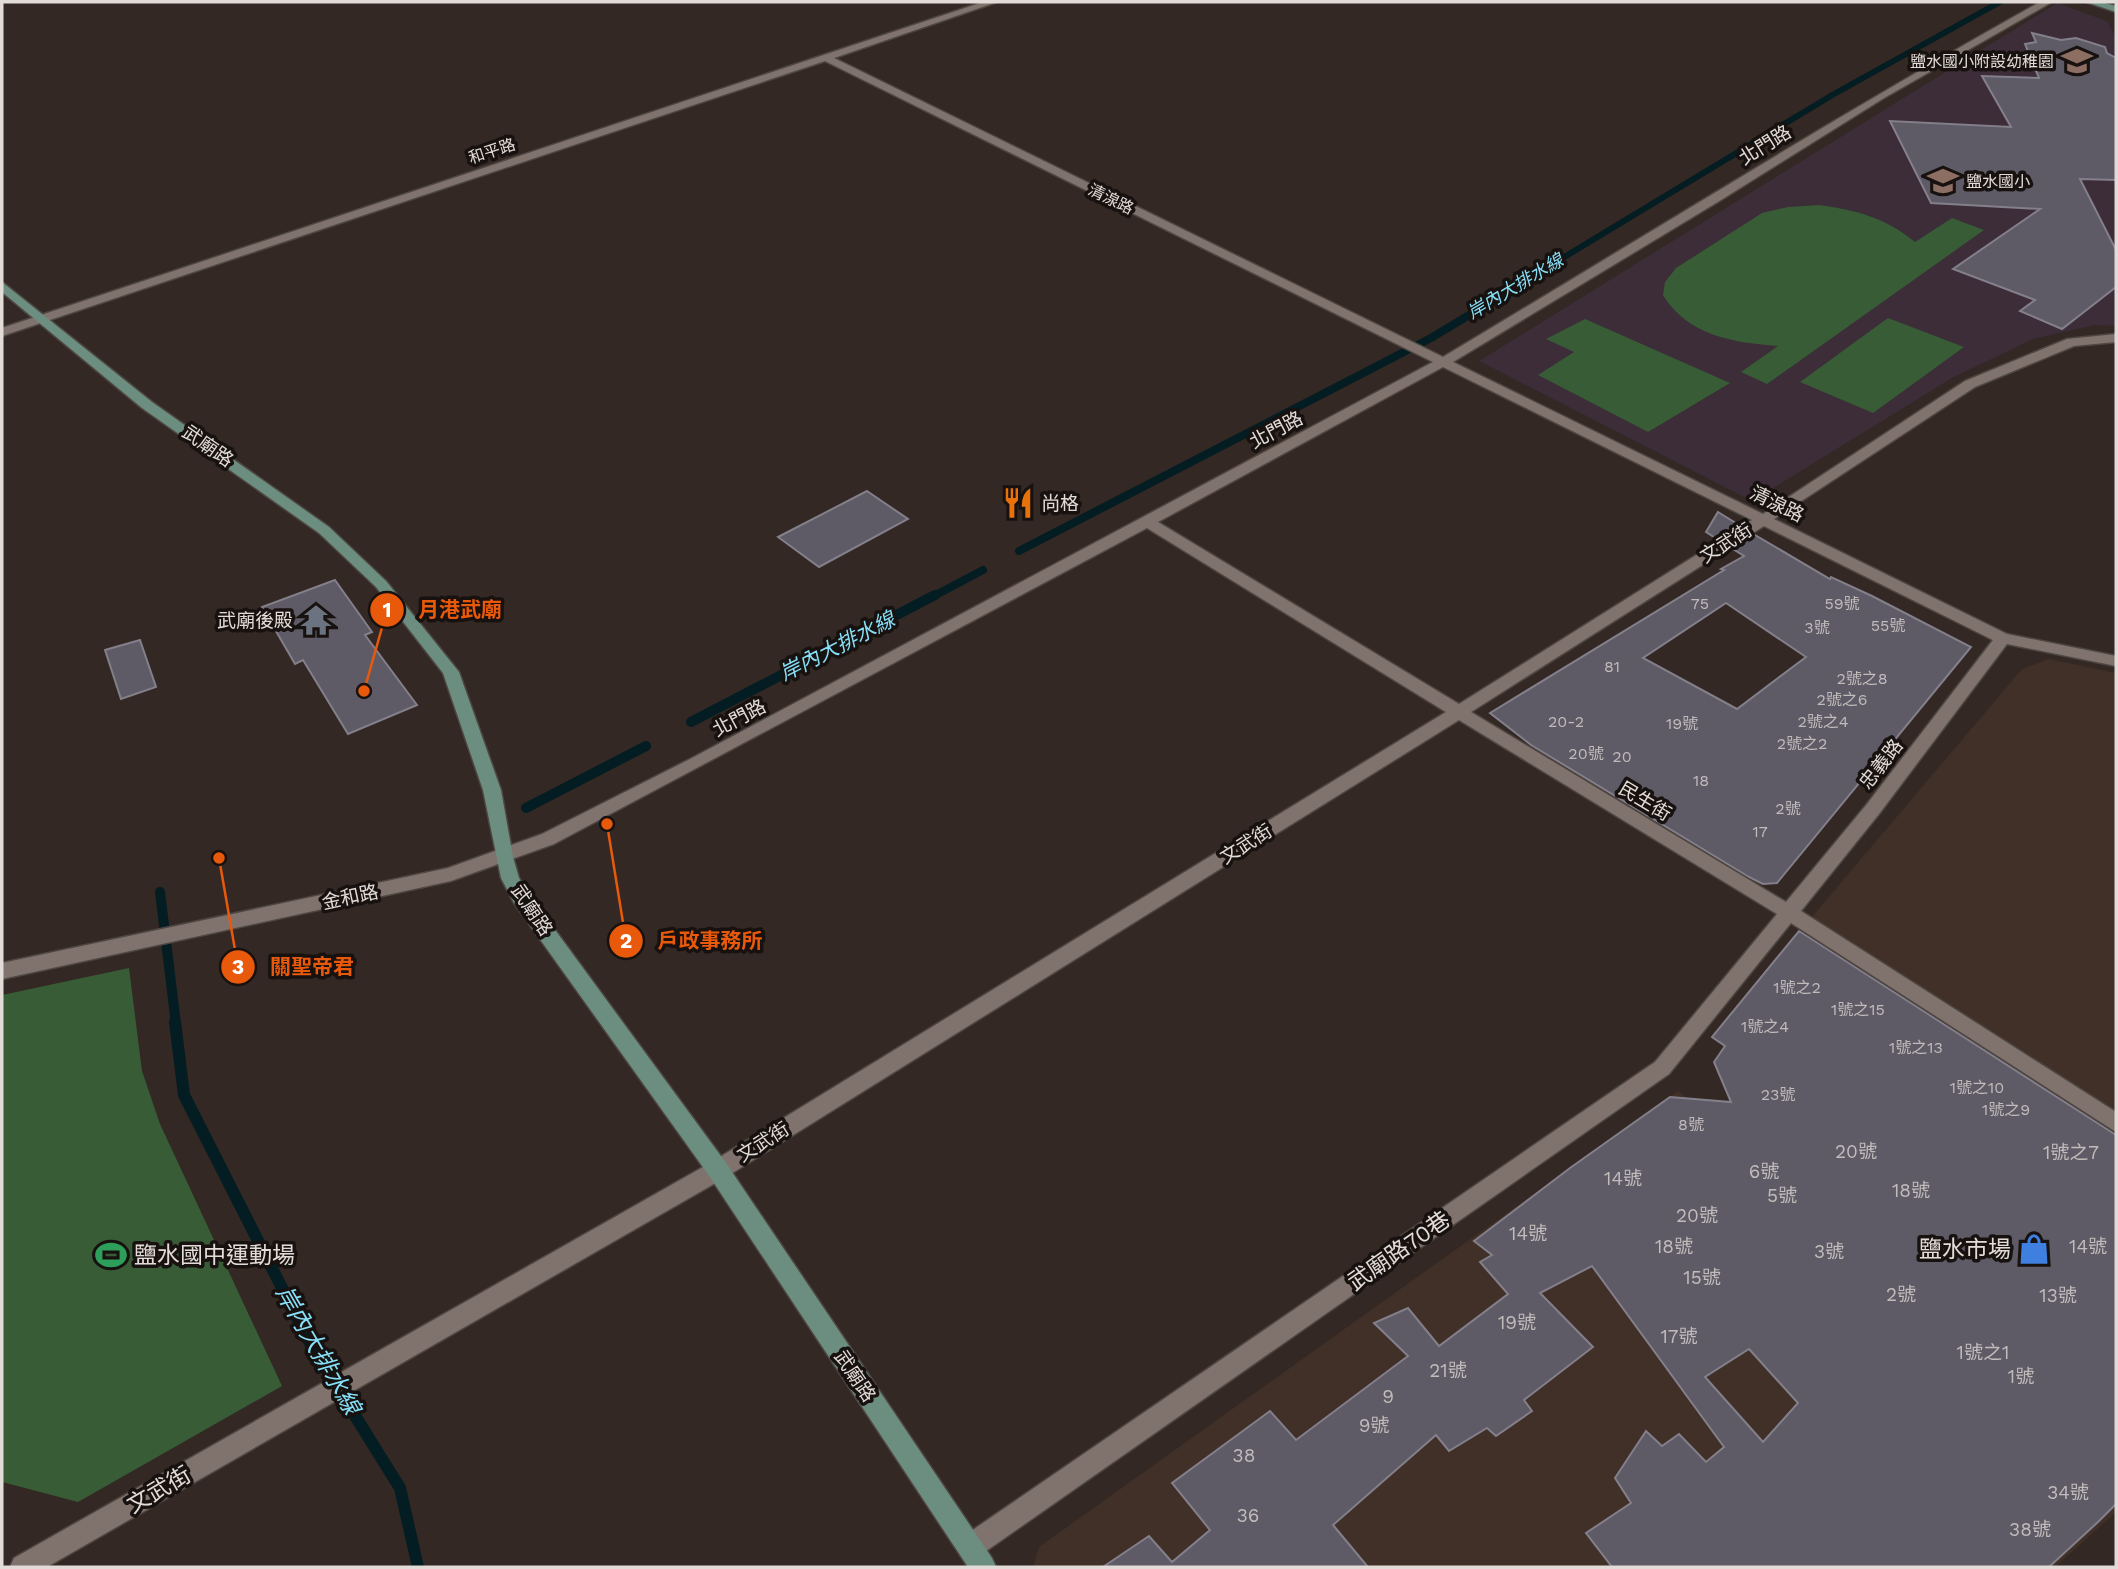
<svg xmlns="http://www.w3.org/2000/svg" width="2118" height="1569" font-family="'Work Sans','Noto Sans TC',sans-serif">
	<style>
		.built { fill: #413028 }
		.industrial { fill: #3c2d39 }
		.green { fill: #375c36 }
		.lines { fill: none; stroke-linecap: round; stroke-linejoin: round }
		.stream-far3 { stroke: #031d23; stroke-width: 6 }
		.stream-far2 { stroke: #031d23; stroke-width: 8 }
		.stream-far1 { stroke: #031d23; stroke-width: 10 }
		.stream { stroke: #031d23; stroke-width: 12 }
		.building { fill: #5e5b66; stroke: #837f8b; stroke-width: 2; fill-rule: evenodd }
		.street-casing { stroke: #4e4641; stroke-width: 3 }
		.secondary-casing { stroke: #4e4641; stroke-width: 3 }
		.street { fill: #80736d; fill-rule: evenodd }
		.secondary { fill: #6b8e80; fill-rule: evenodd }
		.labels { text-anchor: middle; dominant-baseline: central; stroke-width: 7; stroke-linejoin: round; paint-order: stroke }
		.far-poi-label { font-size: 16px; fill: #e2dbd7; stroke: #171210; text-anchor: end }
		.far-street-label { font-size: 16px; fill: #e2dbd7; stroke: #171210 }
		.number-label { font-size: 16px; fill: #c1bbbb }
		.far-water-label { font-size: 18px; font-style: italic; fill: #87dff7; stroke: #171210 }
		.street-label { font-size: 19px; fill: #e2dbd7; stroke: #171210 }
		.poi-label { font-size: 19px; fill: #e2dbd7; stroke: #171210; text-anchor: start }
		.near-number-label { font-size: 19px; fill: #c1bbbb }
		.water-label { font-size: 21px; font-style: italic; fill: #87dff7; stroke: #171210 }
		.near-poi-label { font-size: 23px; fill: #e2dbd7; stroke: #171210; text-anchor: end }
		.near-street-label { font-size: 23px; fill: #e2dbd7; stroke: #171210 }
		.near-water-label { font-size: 24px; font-style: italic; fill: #87dff7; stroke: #171210 }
		.leader { fill: none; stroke: #e8590c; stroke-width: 2.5 }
		.callout-dot { fill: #e8590c; stroke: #171210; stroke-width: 2.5 }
		.mark-label { font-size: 21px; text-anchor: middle; font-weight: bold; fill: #fff }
		.callout-label { font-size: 21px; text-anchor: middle; font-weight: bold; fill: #e8590c; stroke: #171210; stroke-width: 7; stroke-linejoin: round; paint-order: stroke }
	</style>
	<rect width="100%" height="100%" fill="#332823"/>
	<g class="built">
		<path d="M2049,659L2116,673V1113L1811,918L2022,669Z"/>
		<path d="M1678,1091L2116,1408V1512L2055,1567H1033L1039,1547Z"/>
	</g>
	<path class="industrial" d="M2057,3L2107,21L2116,37V326L2095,325L2033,339L1952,378L1752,501L1479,361Z"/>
	<g class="green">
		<path d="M1819,205C1856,210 1886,218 1915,242L1952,218L1984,230L1767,384L1741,372L1778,346C1734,343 1687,335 1663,295L1665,282L1676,268L1762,213L1788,207Z"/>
		<path d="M1888,318L1964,347L1873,413L1800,382Z"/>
		<path d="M1585,319L1730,383L1648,432L1538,375L1574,352L1546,339Z"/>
		<path d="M129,968L142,1071L160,1124L282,1386L78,1502L2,1482V995Z"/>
	</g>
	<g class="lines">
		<path class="stream-far3" d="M1556,262L1834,94L2000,2"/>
		<g class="stream-far2">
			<path d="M1019,551L1431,338L1559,261"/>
			<path d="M932,597L983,570"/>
		</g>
		<g class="stream-far1">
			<path d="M691,722L935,595"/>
			<path d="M526,808L646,746"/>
			<path d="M160,892L176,1024"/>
		</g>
		<path class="stream" d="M175,1022L184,1095L311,1345L400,1488L418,1567"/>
	</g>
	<g class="building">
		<path d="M2032,33L2061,40L2076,38L2105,47L2107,53L2116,58V180L2080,179L2116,250V287L2062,329L2020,311L2035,300L1953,269L2040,209L1931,203L1890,121L2011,127L1982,76L2039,78L2025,44L2036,42Z"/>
		<path d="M867,491L908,519L819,567L778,537Z"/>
		<path d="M1718,512L1739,525L1717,539L1706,532Z"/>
		<path d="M1755,535L1830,579L1831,577L1872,596L1971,647L1777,883L1763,884L1749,877L1531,745L1490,713L1724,570L1721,569L1744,556L1733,549ZM1726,603L1806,657L1737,709L1643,658Z"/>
		<path d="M335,580L372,632L365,635L417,705L348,734L303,660L295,664L262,607Z"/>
		<path d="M140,640L156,687L121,699L105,650Z"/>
		<path d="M1799,931L2116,1135V1504L2098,1522L2049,1567H1612L1586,1533L1631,1503L1615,1478L1646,1431L1662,1446L1679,1434L1706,1462L1724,1447L1592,1266L1540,1293L1593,1347L1524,1400L1532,1411L1496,1436L1487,1428L1449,1451L1436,1435L1333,1525L1368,1567H1103L1149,1536L1172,1562L1210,1530L1172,1483L1270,1411L1296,1440L1408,1356L1374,1323L1408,1308L1439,1346L1508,1294L1480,1262L1492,1255L1474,1241L1570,1168L1670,1097L1731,1102L1714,1062L1725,1046L1712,1037ZM1749,1349L1798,1403L1763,1442L1705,1377Z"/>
	</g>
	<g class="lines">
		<defs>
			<path id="street" d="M983,2H997L834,58L1443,357C1642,238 1838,115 2040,2H2052L1884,98L1721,200L1453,362L1763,514L1965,381L2067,339L2116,334V342L2074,346L1975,387L1774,519L2007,634L2116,656V666L2007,644L1879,814L1801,911L2116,1112V1132L1791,923L1669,1074L979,1556L970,1560L961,1556L957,1547L961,1538L1655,1062L1777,914L1459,720L726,1177L47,1567H10L14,1558L710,1163L1446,712L1147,528L554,844L451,881L2,979V963L448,868L542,834L692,758L1433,362L825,61L2,336V328ZM1443,367L1752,520L1459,704L1158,522ZM1764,526L1993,640L1867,804L1786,902L1471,712Z"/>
			<g id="secondary">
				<path d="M2086,2H2101L2116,6V12Z"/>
				<path d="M2,282L152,402L329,527L386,581L459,672L501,790L513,857L519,878L528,893L726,1163L992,1558L996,1567H968L710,1177L514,903L501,878L483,790L443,673L376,587L319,533L142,408L2,292Z"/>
			</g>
		</defs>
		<use href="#street" class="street-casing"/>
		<use href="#secondary" class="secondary-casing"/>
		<use href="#street" class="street"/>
		<use href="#secondary" class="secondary"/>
	</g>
	<defs>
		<symbol id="school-bare" viewBox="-9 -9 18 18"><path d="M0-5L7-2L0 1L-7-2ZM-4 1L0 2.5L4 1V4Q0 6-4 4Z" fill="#8d6e63" stroke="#171210" stroke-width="2.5" paint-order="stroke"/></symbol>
		<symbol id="restaurant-bare" viewBox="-9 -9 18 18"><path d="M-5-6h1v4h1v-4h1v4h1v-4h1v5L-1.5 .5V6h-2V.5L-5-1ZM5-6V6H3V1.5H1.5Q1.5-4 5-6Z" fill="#e8710a" stroke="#171210" stroke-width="2.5" paint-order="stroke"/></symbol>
		<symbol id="temple-bare" viewBox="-9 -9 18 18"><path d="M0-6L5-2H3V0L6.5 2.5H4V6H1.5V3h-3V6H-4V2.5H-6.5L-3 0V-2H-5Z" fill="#6b7280" stroke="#171210" stroke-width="2.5" paint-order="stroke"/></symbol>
		<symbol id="shop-bare" viewBox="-9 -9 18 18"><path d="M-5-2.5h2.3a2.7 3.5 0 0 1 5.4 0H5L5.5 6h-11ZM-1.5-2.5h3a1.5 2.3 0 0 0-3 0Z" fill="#3f7fe0" stroke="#171210" stroke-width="2.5" paint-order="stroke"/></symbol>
		<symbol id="stadium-bare" viewBox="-9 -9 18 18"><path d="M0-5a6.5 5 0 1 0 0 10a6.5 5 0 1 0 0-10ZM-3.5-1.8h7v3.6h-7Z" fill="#2e9e5b" stroke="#171210" stroke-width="2.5" paint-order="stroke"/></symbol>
	</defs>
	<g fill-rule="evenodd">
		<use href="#school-bare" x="2055" y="39" width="44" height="44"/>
		<use href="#school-bare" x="1921" y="159" width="44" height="44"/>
		<use href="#restaurant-bare" x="996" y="481" width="44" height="44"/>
		<use href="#temple-bare" x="294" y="598" width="44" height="44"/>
		<use href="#shop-bare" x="2012" y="1227" width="44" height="44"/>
		<use href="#stadium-bare" x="89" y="1233" width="44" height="44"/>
	</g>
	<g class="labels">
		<g class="far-poi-label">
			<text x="2054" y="61">鹽水國小附設幼稚園</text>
			<text x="1966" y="181" text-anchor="start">鹽水國小</text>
		</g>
		<g class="far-street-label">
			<text transform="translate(492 151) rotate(-18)">和平路</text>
			<text transform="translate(1111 199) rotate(26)">清湶路</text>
		</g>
		<g class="number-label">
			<text x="1700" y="603">75</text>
			<text x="1842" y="603">59號</text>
			<text x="1888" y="625">55號</text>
			<text x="1817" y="627">3號</text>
			<text x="1612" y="666">81</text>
			<text x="1862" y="678">2號之8</text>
			<text x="1842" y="699">2號之6</text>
			<text x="1566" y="721">20-2</text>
			<text x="1823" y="721">2號之4</text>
			<text x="1682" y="723">19號</text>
			<text x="1802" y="743">2號之2</text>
			<text x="1586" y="753">20號</text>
			<text x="1622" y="756">20</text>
			<text x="1701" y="780">18</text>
			<text x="1788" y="808">2號</text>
			<text x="1760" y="831">17</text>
			<text x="1797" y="987">1號之2</text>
			<text x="1858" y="1009">1號之15</text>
			<text x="1765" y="1026">1號之4</text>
			<text x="1916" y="1047">1號之13</text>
			<text x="1977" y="1087">1號之10</text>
			<text x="1778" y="1094">23號</text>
			<text x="2006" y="1109">1號之9</text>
			<text x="1691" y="1124">8號</text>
		</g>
		<g class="far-water-label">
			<text transform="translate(1515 286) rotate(-31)">岸內大排水線</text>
		</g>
		<g class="street-label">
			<text transform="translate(1765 145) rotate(-32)">北門路</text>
			<text transform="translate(1276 430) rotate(-28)">北門路</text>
			<text transform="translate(208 446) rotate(35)">武廟路</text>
			<text transform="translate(1777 504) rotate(26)">清湶路</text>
			<text transform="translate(1726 543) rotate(-32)">文武街</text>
			<text transform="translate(739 718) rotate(-28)">北門路</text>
			<text transform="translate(1881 764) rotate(-52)">忠義路</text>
			<text transform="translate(1645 801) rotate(31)">民生街</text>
			<text transform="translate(1246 844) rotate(-32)">文武街</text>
			<text transform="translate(350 897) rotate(-12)">金和路</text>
			<text transform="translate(532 910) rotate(56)">武廟路</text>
			<text transform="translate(763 1142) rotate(-32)">文武街</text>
			<text transform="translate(855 1376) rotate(56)">武廟路</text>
		</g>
		<g class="poi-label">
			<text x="1041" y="503">尚格</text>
			<text x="293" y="620" text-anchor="end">武廟後殿</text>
		</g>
		<g class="near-number-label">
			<text x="1856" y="1151">20號</text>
			<text x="2071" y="1152">1號之7</text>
			<text x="1764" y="1171">6號</text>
			<text x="1623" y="1178">14號</text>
			<text x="1911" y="1190">18號</text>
			<text x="1782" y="1195">5號</text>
			<text x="1697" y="1215">20號</text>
			<text x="1528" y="1233">14號</text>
			<text x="1674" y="1246">18號</text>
			<text x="2088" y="1246">14號</text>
			<text x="1829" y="1251">3號</text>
			<text x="1702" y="1277">15號</text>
			<text x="1901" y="1294">2號</text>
			<text x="2058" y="1295">13號</text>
			<text x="1517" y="1322">19號</text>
			<text x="1679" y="1336">17號</text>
			<text x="1983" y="1352">1號之1</text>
			<text x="1448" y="1370">21號</text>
			<text x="2021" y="1376">1號</text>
			<text x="1388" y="1396">9</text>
			<text x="1374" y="1425">9號</text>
			<text x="1244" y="1455">38</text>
			<text x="2068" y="1492">34號</text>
			<text x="1248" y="1515">36</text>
			<text x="2030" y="1529">38號</text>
		</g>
		<g class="water-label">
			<text transform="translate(837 646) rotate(-27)">岸內大排水線</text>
		</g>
		<g class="near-poi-label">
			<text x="2011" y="1249">鹽水市場</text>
			<text x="134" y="1255" text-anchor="start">鹽水國中運動場</text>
		</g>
		<g class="near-street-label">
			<text transform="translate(1399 1251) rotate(-35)">武廟路70巷</text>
			<text transform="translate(159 1490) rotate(-30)">文武街</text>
		</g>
		<g class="near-water-label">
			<text transform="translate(318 1350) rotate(60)">岸內大排水線</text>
		</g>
	</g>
	<path class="leader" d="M364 691L387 610M607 824L626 941M219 858L238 967"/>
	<g class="callout-dot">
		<circle cx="364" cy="691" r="7"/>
		<circle cx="607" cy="824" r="7"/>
		<circle cx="219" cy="858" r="7"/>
		<circle cx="387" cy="610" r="18"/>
		<circle cx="626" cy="941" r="18"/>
		<circle cx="238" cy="967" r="18"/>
	</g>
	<g class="mark-label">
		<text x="387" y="617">1</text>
		<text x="626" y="948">2</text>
		<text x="238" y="974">3</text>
	</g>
	<g class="callout-label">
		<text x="460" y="617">月港武廟</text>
		<text x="710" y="948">戶政事務所</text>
		<text x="312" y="974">關聖帝君</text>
	</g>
	<rect width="2118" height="1569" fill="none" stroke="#e2dbd7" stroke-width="7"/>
</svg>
